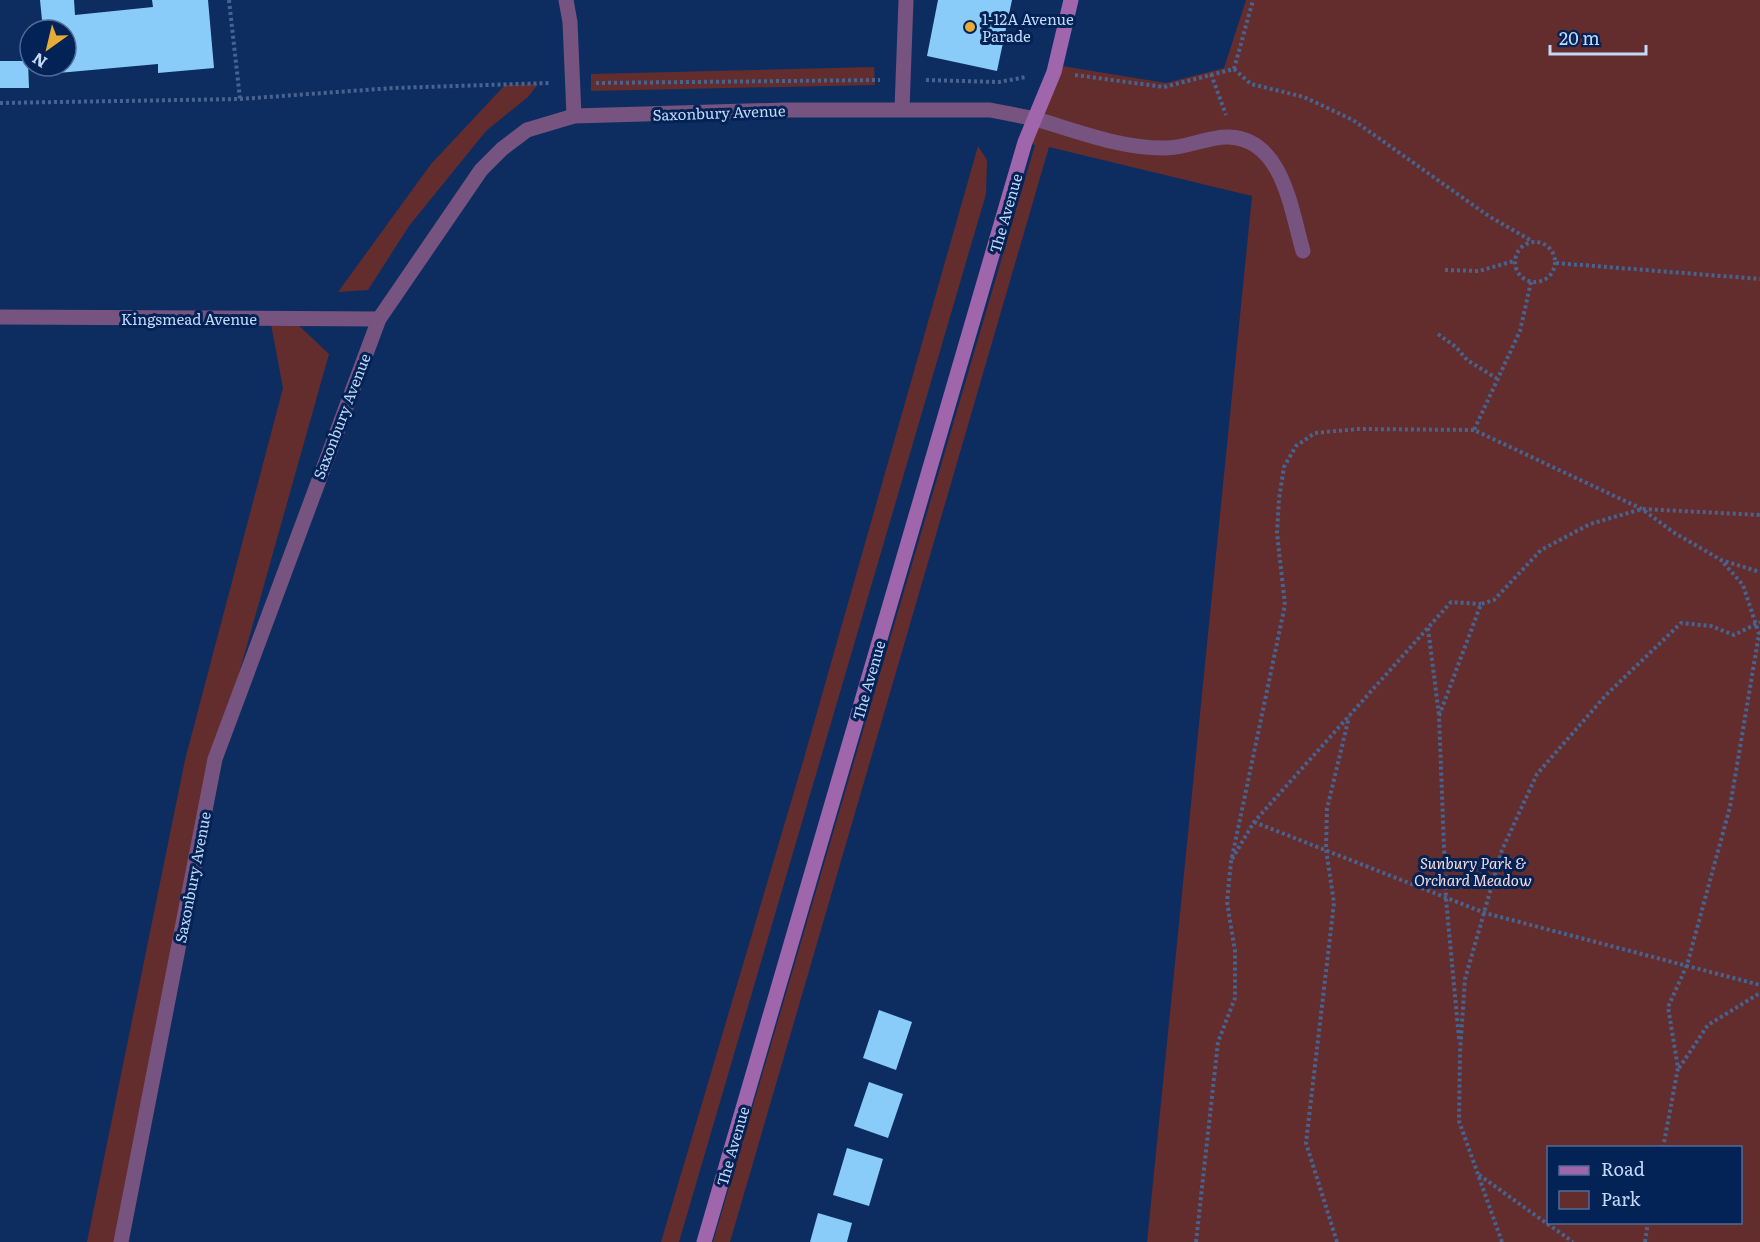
<svg xmlns="http://www.w3.org/2000/svg" width="1760" height="1242" font-family="Literata,serif">
	<style>
		.green { fill: #632c2d; fill-rule: evenodd }
		.building { fill: #89ccfa }
		.lines { fill: none; stroke-linecap: round; stroke-linejoin: round }
		.path { stroke: #476390; stroke-width: 4; stroke-dasharray: 3 3; stroke-linecap: butt }
		.lane { stroke: #77537f; stroke-width: 15 }
		.street { stroke: #77537f; stroke-width: 15 }
		.secondary { stroke: #9f66ac; stroke-width: 15 }
		.poi-dot { fill: #e7ac37; stroke: #032255; stroke-width: 2 }
		.labels { text-anchor: middle; dominant-baseline: central; stroke-width: 6; stroke-linejoin: round; paint-order: stroke }
		.poi-label { font-size: 15px; fill: #c4d8f8; stroke: #032255; text-anchor: start }
		.street-label { font-size: 15px; fill: #c4d8f8; stroke: #032255 }
		.park-label { font-size: 15px; font-style: italic; fill: #f7dcdb; stroke: #032255 }
	</style>
	<rect width="100%" height="100%" fill="#0d2d61"/>
	<g class="green">
		<path d="M1246,0H1760V1242H1147L1252,196L1049,147L730,1242H713L1035,145L1025,142L1056,65L1166,83L1224,68ZM1548,1148H1740V1222H1548Z"/>
		<path d="M874,67L875,85L591,91V74Z"/>
		<path d="M538,84L528,97L486,131L409,226L368,290L338,292L431,164L505,85Z"/>
		<path d="M978,146L987,160L986,194L679,1242H661L804,758Z"/>
		<path d="M270,319H292L329,354L215,759L121,1242H87L185,760L283,388Z"/>
	</g>
	<g class="building">
		<path d="M40,0H74L75,15L153,7L152,0H208L214,68L158,73V64L47,74V66H66V30H43Z"/>
		<path d="M938,0H1012L997,71L927,56Z"/>
		<path d="M0,61H28L29,88H0Z"/>
		<path d="M879,1010L912,1022L896,1070L863,1058Z"/>
		<path d="M869,1082L903,1094L888,1138L854,1126Z"/>
		<path d="M847,1148L883,1159L869,1206L833,1195Z"/>
		<path d="M818,1213L852,1223L847,1242H810Z"/>
	</g>
	<g class="lines">
		<g class="path">
			<path d="M229,0L240,99"/>
			<path d="M1234,69L1251,84L1304,97L1353,120L1490,217L1532,241"/>
			<path d="M1234,69L1253,0"/>
			<path d="M1211,74L1226,115"/>
			<path d="M1075,75L1164,87L1234,69"/>
			<path d="M926,80L999,82L1026,77"/>
			<path d="M596,83L880,80"/>
			<path d="M0,103L240,99L393,88L550,83"/>
			<circle cx="1535" cy="262" r="20"/>
			<path d="M1556,263L1760,279"/>
			<path d="M1445,270L1479,271L1514,261"/>
			<path d="M1531,282L1520,331L1474,430L1642,509L1673,532L1721,560L1760,572"/>
			<path d="M1438,334L1456,347L1467,360L1496,378"/>
			<path d="M1428,628L1439,715"/>
			<path d="M1254,822L1485,913L1760,985"/>
			<path d="M1232,859L1254,822L1451,602L1481,604"/>
			<path d="M1459,1039L1446,899L1439,716L1481,604L1494,600L1541,550L1590,524L1642,509L1760,515"/>
			<path d="M1679,1068L1708,1025L1760,993"/>
			<path d="M1663,1148L1678,1068L1668,1007L1687,965L1730,807L1759,634L1743,585L1721,560"/>
			<path d="M1479,1175L1573,1242"/>
			<path d="M1196,1242L1218,1042L1235,998V951L1227,902L1231,862L1285,605L1277,533L1279,499L1284,467L1296,446L1315,433L1358,429L1474,430"/>
			<path d="M1337,1242L1306,1143L1334,903L1326,849L1327,809L1349,717"/>
			<path d="M1502,1242L1459,1121L1460,1052L1465,979L1502,850L1537,774L1606,695L1681,623L1711,626L1734,635L1760,622"/>
			<path d="M1645,1242L1648,1222"/>
		</g>
		<g class="lane">
			<path d="M902,109L906,0"/>
			<path d="M1036,119C1077,131 1122,149 1166,148C1187,148 1209,136 1229,137C1283,139 1291,210 1303,251"/>
		</g>
		<g class="street">
			<path d="M566,0L570,22L574,116"/>
			<path d="M0,317L379,319"/>
			<path d="M121,1242L215,759L379,319L481,170L502,149L527,130L574,116L784,110H990L1036,119"/>
		</g>
		<path class="secondary" d="M704,1242L1025,142L1054,72L1071,0"/>
	</g>
	<circle class="poi-dot" cx="970" cy="27" r="6"/>
	<g class="labels">
		<g class="poi-label">
			<text x="982" y="18">1-12A Avenue<tspan x="982" dy="17">Parade</tspan></text>
		</g>
		<g class="street-label">
			<text transform="translate(719 112) rotate(-2)">Saxonbury Avenue</text>
			<text transform="translate(1005 213) rotate(-74)">The Avenue</text>
			<text x="189" y="318">Kingsmead Avenue</text>
			<text transform="translate(341 416) rotate(-69)">Saxonbury Avenue</text>
			<text transform="translate(868 680) rotate(-74)">The Avenue</text>
			<text transform="translate(192 877) rotate(-79)">Saxonbury Avenue</text>
			<text transform="translate(732 1146) rotate(-74)">The Avenue</text>
		</g>
		<g class="park-label">
			<text x="1473" y="862">Sunbury Park &amp;<tspan x="1473" dy="17">Orchard Meadow</tspan></text>
		</g>
	</g>
	<rect x="1547" y="1146" width="195" height="78" fill="#032255" stroke="#506b96" stroke-width="1.5"/>
	<rect x="1559" y="1166" width="30" height="9" fill="#9f66ac" stroke="#506b96" stroke-width="1.5"/>
	<text x="1601" y="1176" font-size="18" fill="#c4d8f8">Road</text>
	<rect x="1559" y="1191" width="30" height="18" fill="#632c2d" stroke="#506b96" stroke-width="1.5"/>
	<text x="1601" y="1206" font-size="18" fill="#c4d8f8">Park</text>
	<g transform="translate(48 48) rotate(214)"><circle r="28" fill="#032255" stroke="#506b96" stroke-width="1.5"/>
	<path d="M0-4.5L10 22L0 15L-10 22Z" fill="#e7ac37"/>
	<text y="-9" font-size="16" font-weight="bold" text-anchor="middle" fill="#c4d8f8">N</text>
	</g>
	<path d="M1550 45v9h96v-9" fill="none" stroke="#c4d8f8" stroke-width="3"/>
	<text x="1559" y="45" font-size="18" fill="#c4d8f8" stroke="#032255" stroke-width="4.5" paint-order="stroke">20 m</text>
</svg>
